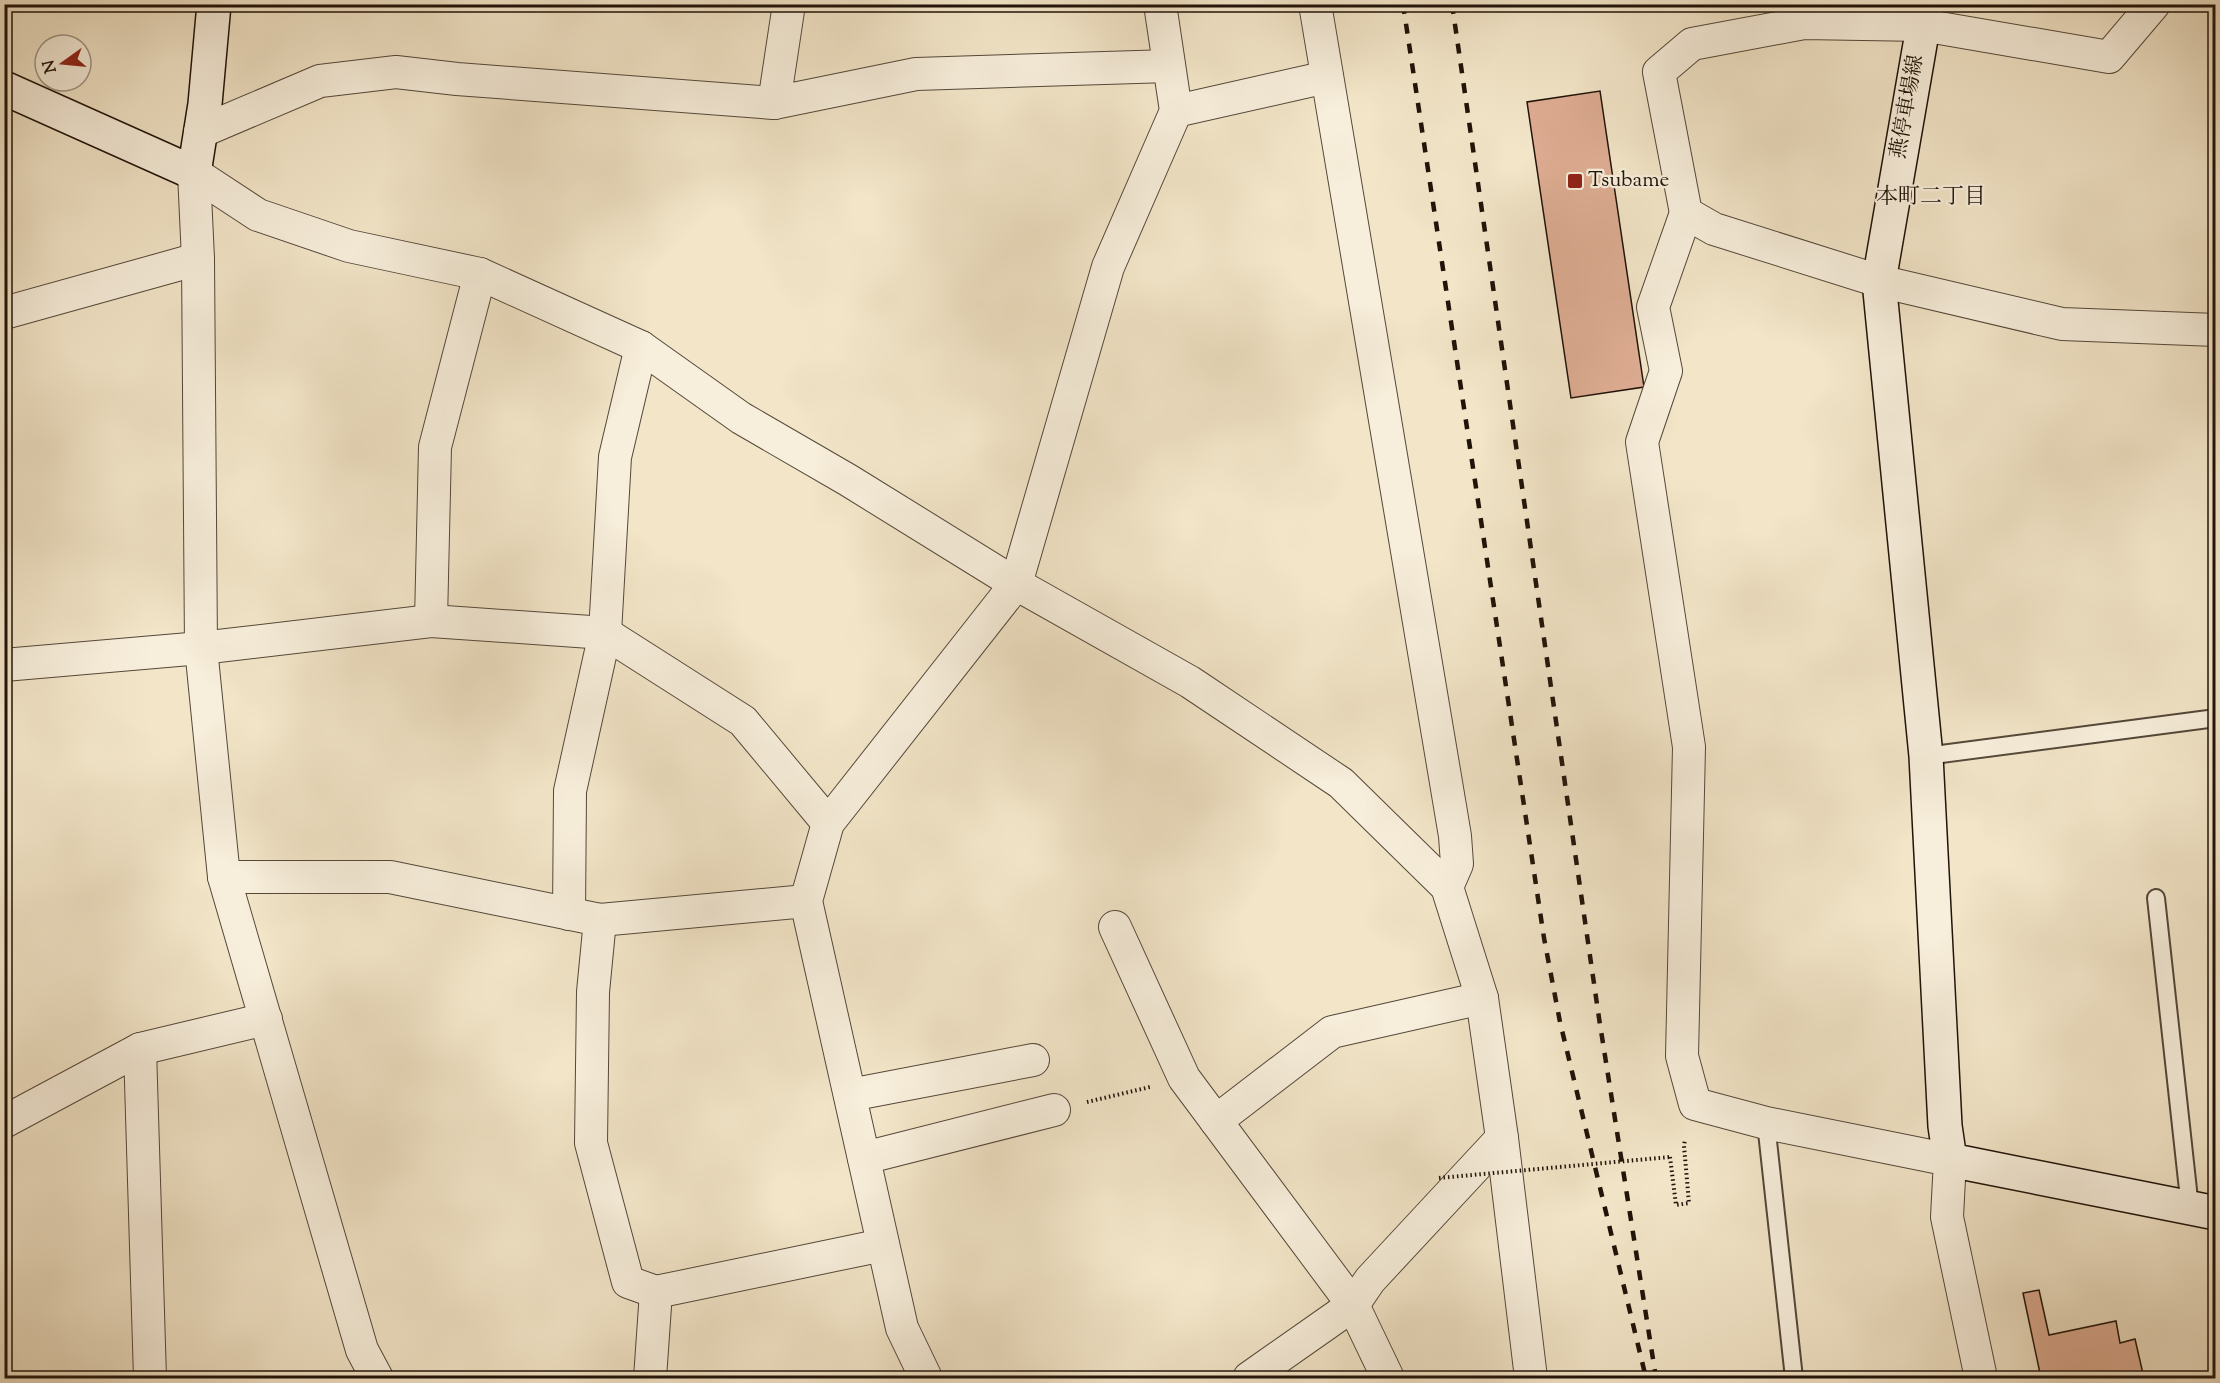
<svg xmlns="http://www.w3.org/2000/svg" width="2220" height="1383" font-family="'Sorts Mill Goudy','Noto Serif JP',serif">
	<style>
		.building { fill: #ddac92; stroke: #201309; stroke-width: 1.5 }
		.lines { fill: none; stroke-linecap: round; stroke-linejoin: round }
		.lane-casing { stroke: #544839; stroke-width: 20 }
		.street-casing { stroke: #544839; stroke-width: 34 }
		.secondary-casing { stroke: #201309; stroke-width: 36 }
		.path { stroke: #201309; stroke-width: 4; stroke-dasharray: 1.5 3; stroke-linecap: butt }
		.lane { stroke: #f7eedb; stroke-width: 16 }
		.street { stroke: #f7eedb; stroke-width: 32 }
		.secondary { stroke: #f7eedb; stroke-width: 33 }
		.rail { stroke: #201309; stroke-width: 4.5; stroke-dasharray: 10 10; stroke-linecap: butt }
		.path-bridge { stroke: #201309; stroke-width: 4; stroke-dasharray: 1.5 3; stroke-linecap: butt }
		.poi-dot { fill: #8f2418; stroke: #f7eedb; stroke-width: 2 }
		.labels { text-anchor: middle; dominant-baseline: central; stroke-width: 4.5; stroke-linejoin: round; paint-order: stroke }
		.street-label { font-size: 21px; fill: #201309; stroke: #f7eedb }
		.poi-label { font-size: 21px; fill: #201309; stroke: #f7eedb; text-anchor: start }
		.neighbourhood-label { font-size: 22px; fill: #201309; stroke: #f7eedb }
	</style>
	<rect width="100%" height="100%" fill="#f2e5c8"/>
	<filter id="stains"><feTurbulence type="fractalNoise" baseFrequency=".00333" numOctaves="4"/><feColorMatrix values="0 0 0 0 .2 0 0 0 0 .09 0 0 0 0 .02 0 0 0 .5 -.17"/></filter>
	<radialGradient id="worn" r=".72"><stop offset=".6" stop-color="#630" stop-opacity="0"/><stop offset="1" stop-color="#630" stop-opacity=".3"/></radialGradient>
	<g class="building">
		<path d="M1600,91L1644,387L1571,398L1527,102Z"/>
		<path d="M2039,1290L2049,1335L2116,1321L2120,1343L2135,1339L2144,1378H2041L2023,1293Z"/>
	</g>
	<g class="lines">
		<defs>
			<g id="lane">
				<path d="M1926,756L2216,718"/>
				<path d="M2156,898L2190,1208"/>
				<path d="M1766,1123L1794,1378"/>
			</g>
			<g id="street">
				<path d="M789,4L774,103L916,74L1169,66"/>
				<path d="M1315,4L1455,836L1457,864L1447,887"/>
				<path d="M2154,4L2109,57L1922,25L1804,23L1692,44L1659,72L1686,213L1714,229L1879,281L2062,324L2216,330"/>
				<path d="M1176,111L1327,77"/>
				<path d="M200,132L320,81L396,72L457,79L774,103"/>
				<path d="M194,173L258,215L349,246L480,274L641,347L741,418L848,480L1016,584L1190,682L1341,783L1447,887L1482,998L1502,1138L1531,1378"/>
				<path d="M194,173L198,259L201,648L224,877L362,1350L377,1378"/>
				<path d="M1686,213L1653,307L1666,371L1642,442L1689,747L1682,1056L1695,1104L1766,1123L1950,1160L1947,1217L1981,1378"/>
				<path d="M4,313L198,259"/>
				<path d="M431,621L435,447L480,274"/>
				<path d="M4,665L201,648L431,621L605,633L743,721L828,823"/>
				<path d="M224,877H390L600,920L806,901"/>
				<path d="M569,914L570,791L605,633L615,457L641,347"/>
				<path d="M600,920L593,992L591,1143L628,1282L656,1292"/>
				<path d="M1115,927L1184,1078L1353,1305L1388,1378"/>
				<path d="M140,1049L150,1378"/>
				<path d="M850,1095L1033,1060"/>
				<path d="M1216,1121L1332,1032L1482,998"/>
				<path d="M4,1122L140,1049L266,1019"/>
				<path d="M864,1158L1054,1110"/>
				<path d="M650,1378L656,1292L883,1245"/>
				<path d="M926,1378L902,1328L806,901L828,823L1016,584L1108,267L1176,111L1160,4"/>
				<path d="M1249,1378L1353,1305L1370,1280L1502,1138"/>
			</g>
			<g id="secondary">
				<path d="M1927,4L1879,281L1926,756L1945,1126L1950,1160L2216,1213"/>
				<path d="M4,88L194,173L205,104L214,4"/>
			</g>
		</defs>
		<use href="#lane" class="lane-casing"/>
		<use href="#street" class="street-casing"/>
		<use href="#secondary" class="secondary-casing"/>
		<g class="path">
			<path d="M1087,1102L1150,1087"/>
			<path d="M1670,1157L1676,1205L1689,1203L1684,1146L1685,1139"/>
		</g>
		<use href="#lane" class="lane"/>
		<use href="#street" class="street"/>
		<use href="#secondary" class="secondary"/>
		<g class="rail">
			<path d="M1403,4L1544,938L1560,1022L1646,1378"/>
			<path d="M1452,4L1599,1018L1656,1378"/>
		</g>
		<path class="path-bridge" d="M1439,1178L1670,1157"/>
	</g>
	<rect class="poi-dot" x="1567" y="173" width="16" height="16" rx="3"/>
	<g class="labels">
		<g class="street-label">
			<text transform="translate(1908 107) rotate(-80)">燕停車場線</text>
		</g>
		<g class="poi-label">
			<text x="1588" y="181">Tsubame</text>
		</g>
		<g class="neighbourhood-label">
			<text x="1931" y="198">本町二丁目</text>
		</g>
	</g>
	<rect width="2220" height="1383" fill="none" stroke="#f2e5c8" stroke-width="24"/>
	<rect x="6" y="6" width="2208" height="1371" fill="none" stroke="#201309" stroke-width="3"/>
	<rect x="12" y="12" width="2196" height="1359" fill="none" stroke="#201309" stroke-width="1.5"/>
	<g transform="translate(63 63) rotate(255)"><circle r="28" fill="#f7eedb" stroke="#a19687" stroke-width="1.5"/>
	<path d="M0-4.5L10 22L0 15L-10 22Z" fill="#8f2418"/>
	<text y="-9" font-size="16" font-weight="bold" text-anchor="middle" fill="#201309">N</text>
	</g>
	<rect width="100%" height="100%" filter="url(#stains)"/>
	<rect width="100%" height="100%" fill="url(#worn)"/>
</svg>
